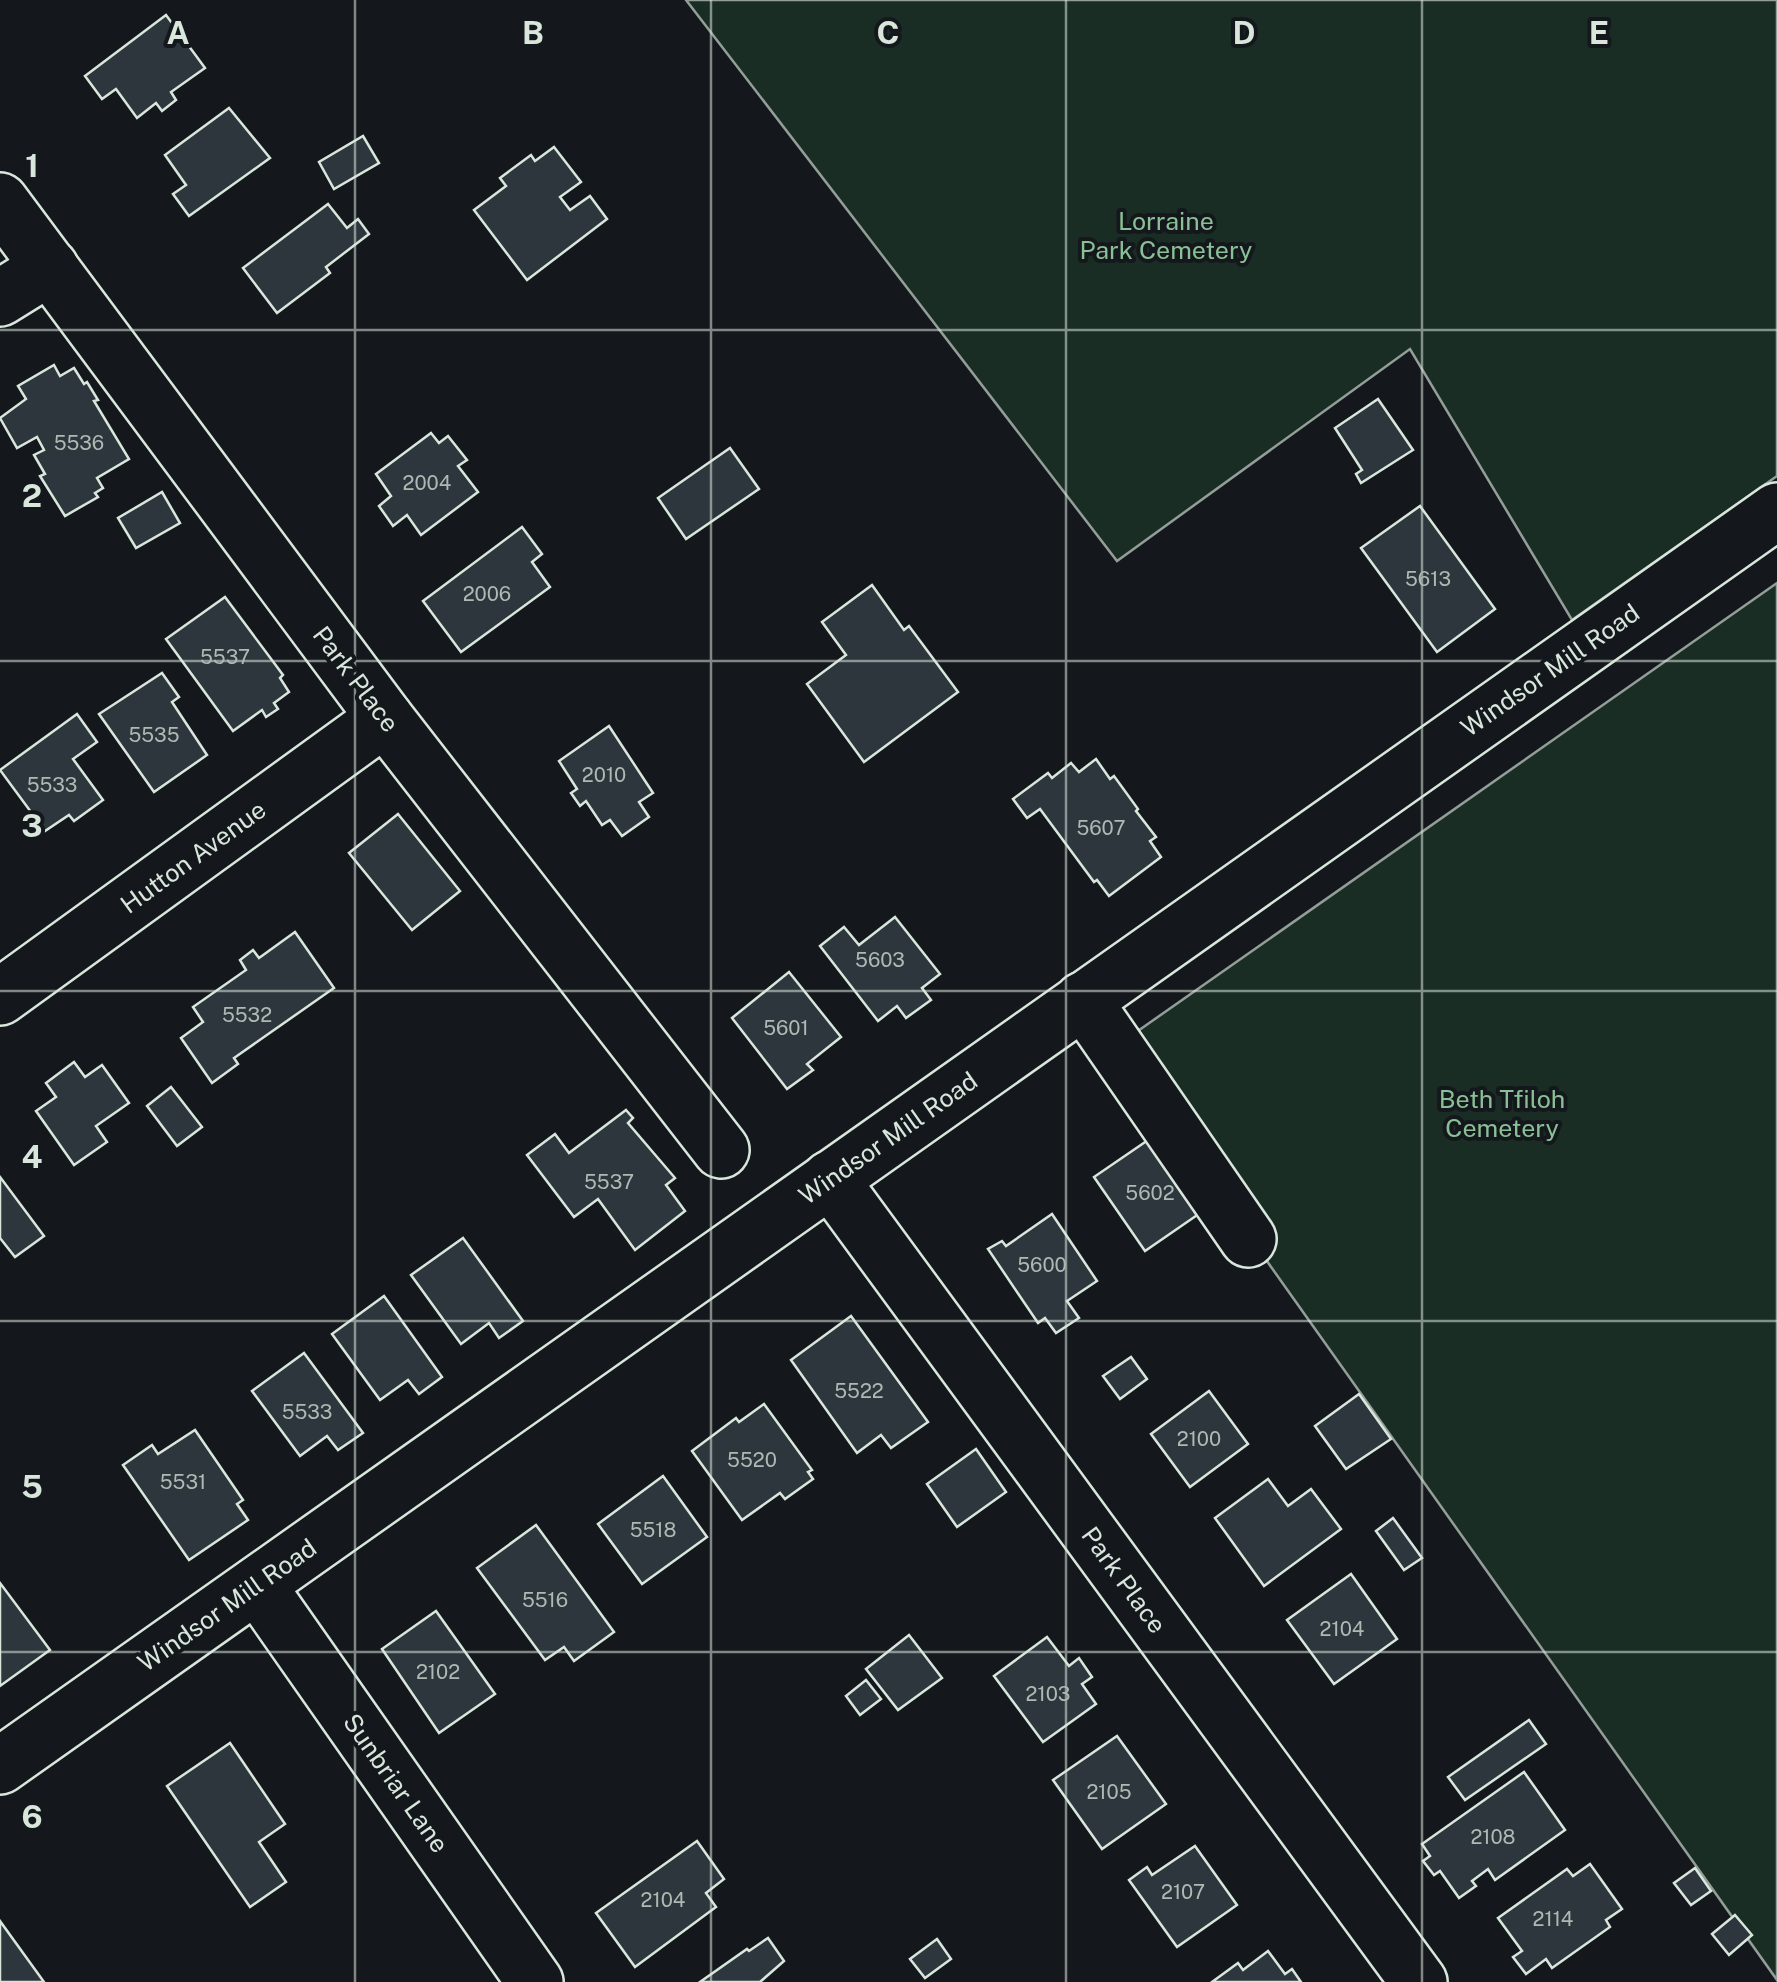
<svg xmlns="http://www.w3.org/2000/svg" width="1777" height="1982" font-family="'Public Sans',sans-serif">
	<style>
		.green { fill: #1a2d24; stroke: #939e99; stroke-width: 2.5 }
		.building { fill: #2c363c; stroke: #d8e6dc; stroke-width: 2.5 }
		.lines { fill: none; stroke-linecap: round; stroke-linejoin: round }
		.minor-casing { stroke: #d8e6dc; stroke-width: 60 }
		.major-casing { stroke: #d8e6dc; stroke-width: 60 }
		.minor { stroke: #14181c; stroke-width: 55 }
		.major { stroke: #14181c; stroke-width: 55 }
		.grid { fill: none; stroke: #d8e6dc; stroke-width: 2.5; stroke-opacity: 0.55 }
		.labels { text-anchor: middle; dominant-baseline: central; stroke-width: 8; stroke-linejoin: round; paint-order: stroke }
		.number-label { font-size: 20px; fill: #adbab4 }
		.park-label { font-size: 25px; fill: #8ac095; stroke: #14181c }
		.street-label { font-size: 25px; fill: #d8e6dc; stroke: #14181c }
		.grid-label { font-size: 32px; text-anchor: middle; font-weight: bold; fill: #d8e6dc; stroke: #14181c; stroke-width: 8; stroke-linejoin: round; paint-order: stroke }
	</style>
	<rect width="100%" height="100%" fill="#14181c"/>
	<g class="green">
		<path d="M686,0H1777V476L1572,620L1410,349L1117,561Z"/>
		<path d="M1777,583V1980L1115,1047Z"/>
	</g>
	<g class="building">
		<path d="M166,15L205,68L171,92L176,100L162,111L156,103L137,118L116,89L102,99L85,76Z"/>
		<path d="M229,108L270,158L189,216L173,194L186,185L165,155Z"/>
		<path d="M363,136L379,163L334,189L319,162Z"/>
		<path d="M554,147L581,182L560,197L570,210L590,196L607,219L527,280L474,210L506,186L500,178L531,155L535,161Z"/>
		<path d="M328,204L347,228L358,219L369,234L326,267L330,273L277,313L243,268Z"/>
		<path d="M54,365L60,376L74,368L84,384L87,382L98,400L94,401L129,459L97,478L103,488L95,493L98,497L65,516L40,476L45,474L34,455L44,450L37,437L17,448L0,418L26,399L18,386Z"/>
		<path d="M1378,399L1413,450L1361,483L1356,474L1362,470L1335,428Z"/>
		<path d="M431,433L439,443L448,436L467,460L458,466L478,492L421,535L407,515L393,526L379,506L391,496L376,474Z"/>
		<path d="M730,448L759,489L686,539L658,498Z"/>
		<path d="M162,492L180,523L136,548L118,518Z"/>
		<path d="M1420,506L1495,609L1437,652L1361,548Z"/>
		<path d="M522,527L542,554L532,562L550,587L461,652L423,601Z"/>
		<path d="M872,585L904,630L909,626L958,692L864,762L807,684L846,655L822,622Z"/>
		<path d="M225,597L283,675L280,678L289,692L274,703L278,709L266,717L262,710L233,731L166,639Z"/>
		<path d="M162,673L179,697L172,702L207,755L154,792L99,714Z"/>
		<path d="M77,714L97,742L73,759L103,800L74,821L69,815L45,831L0,770Z"/>
		<path d="M609,726L653,793L639,802L649,817L622,836L610,820L602,825L586,801L580,806L571,793L577,789L559,761Z"/>
		<path d="M1096,759L1110,779L1114,776L1138,809L1136,811L1156,837L1150,841L1161,857L1109,896L1097,880L1094,882L1040,809L1027,818L1013,799L1048,773L1052,778L1071,763L1079,772Z"/>
		<path d="M398,814L460,891L412,930L349,853Z"/>
		<path d="M895,917L940,974L922,988L931,1000L906,1018L897,1006L878,1021L820,946L844,927L859,945Z"/>
		<path d="M295,932L334,988L234,1058L238,1064L212,1083L181,1038L203,1022L193,1007L246,970L240,960L253,950L259,958Z"/>
		<path d="M789,972L841,1037L807,1064L813,1070L787,1089L732,1018Z"/>
		<path d="M74,1062L85,1077L102,1065L129,1103L96,1126L107,1142L74,1165L36,1111L56,1097L46,1083Z"/>
		<path d="M171,1087L202,1127L177,1146L147,1106Z"/>
		<path d="M626,1110L633,1118L628,1123L675,1178L666,1185L685,1211L635,1250L598,1199L574,1217L527,1155L555,1134L569,1153Z"/>
		<path d="M1154,1136L1206,1209L1145,1251L1094,1177Z"/>
		<path d="M0,1177L44,1236L15,1257L0,1238Z"/>
		<path d="M1052,1214L1097,1281L1067,1301L1079,1318L1056,1333L1045,1318L1038,1323L988,1249L1002,1241L1006,1246Z"/>
		<path d="M463,1238L523,1321L499,1338L489,1323L461,1344L411,1275Z"/>
		<path d="M384,1296L442,1377L419,1394L408,1380L380,1400L332,1334Z"/>
		<path d="M851,1316L928,1422L891,1448L881,1435L857,1453L791,1360Z"/>
		<path d="M304,1353L363,1433L338,1450L327,1436L300,1456L252,1391Z"/>
		<path d="M1131,1357L1147,1379L1120,1399L1103,1376Z"/>
		<path d="M1209,1391L1248,1444L1190,1487L1151,1434Z"/>
		<path d="M1359,1394L1391,1439L1346,1469L1315,1426Z"/>
		<path d="M764,1404L812,1470L808,1472L813,1479L785,1499L780,1493L742,1520L692,1451L736,1418L739,1422Z"/>
		<path d="M195,1430L243,1500L237,1504L248,1520L189,1560L123,1465L152,1445L158,1454Z"/>
		<path d="M976,1449L1006,1492L957,1527L927,1484Z"/>
		<path d="M663,1476L707,1537L642,1584L598,1524Z"/>
		<path d="M1268,1479L1288,1506L1311,1489L1341,1529L1264,1586L1215,1518Z"/>
		<path d="M1393,1518L1422,1558L1404,1570L1376,1531Z"/>
		<path d="M536,1525L614,1632L574,1661L564,1647L545,1660L477,1568Z"/>
		<path d="M1351,1574L1397,1639L1334,1684L1287,1620Z"/>
		<path d="M0,1583L50,1650L0,1686Z"/>
		<path d="M436,1611L495,1694L439,1733L382,1649Z"/>
		<path d="M909,1635L942,1678L898,1710L866,1669Z"/>
		<path d="M1047,1637L1069,1666L1079,1658L1092,1677L1082,1684L1096,1704L1043,1742L994,1676Z"/>
		<path d="M866,1680L881,1699L860,1715L846,1696Z"/>
		<path d="M1529,1720L1546,1744L1465,1800L1448,1777Z"/>
		<path d="M1117,1736L1166,1804L1102,1849L1053,1780Z"/>
		<path d="M230,1743L285,1824L259,1842L286,1882L250,1907L167,1786Z"/>
		<path d="M1524,1772L1565,1830L1495,1880L1488,1869L1472,1881L1476,1886L1459,1898L1440,1871L1434,1875L1423,1861L1430,1856L1422,1844Z"/>
		<path d="M697,1841L724,1879L706,1893L716,1907L635,1967L596,1913Z"/>
		<path d="M1195,1846L1237,1905L1177,1947L1129,1880L1147,1867L1152,1875Z"/>
		<path d="M1590,1864L1622,1909L1606,1920L1610,1927L1552,1968L1546,1959L1526,1974L1513,1957L1522,1951L1498,1918L1567,1869L1573,1876Z"/>
		<path d="M1695,1868L1711,1891L1691,1905L1674,1883Z"/>
		<path d="M1735,1915L1752,1935L1729,1955L1712,1934Z"/>
		<path d="M0,1921L44,1982H0Z"/>
		<path d="M768,1938L784,1961L760,1982H700L747,1949L749,1951Z"/>
		<path d="M937,1939L951,1959L925,1978L910,1959Z"/>
		<path d="M1268,1951L1285,1974L1292,1969L1301,1982H1212L1238,1963L1243,1970Z"/>
	</g>
	<g class="lines">
		<defs>
			<g id="minor">
				<path d="M0,201L385,718L721,1150"/>
				<path d="M0,298L50,267"/>
				<path d="M0,997L385,718"/>
				<path d="M1083,1000L1248,1239"/>
				<path d="M830,1179L1419,1982"/>
				<path d="M257,1585L535,1982"/>
			</g>
			<path id="major" d="M0,1766L1777,511"/>
		</defs>
		<use href="#minor" class="minor-casing"/>
		<use href="#major" class="major-casing"/>
		<use href="#minor" class="minor"/>
		<use href="#major" class="major"/>
	</g>
	<path class="grid" d="M355,0V1982M711,0V1982M1066,0V1982M1422,0V1982M0,330H1777M0,661H1777M0,991H1777M0,1321H1777M0,1652H1777"/>
	<g class="labels">
		<g class="number-label">
			<text x="79" y="443">5536</text>
			<text x="427" y="483">2004</text>
			<text x="1428" y="579">5613</text>
			<text x="487" y="594">2006</text>
			<text x="225" y="657">5537</text>
			<text x="154" y="735">5535</text>
			<text x="604" y="775">2010</text>
			<text x="52" y="785">5533</text>
			<text x="1101" y="828">5607</text>
			<text x="880" y="960">5603</text>
			<text x="247" y="1015">5532</text>
			<text x="786" y="1028">5601</text>
			<text x="609" y="1182">5537</text>
			<text x="1150" y="1193">5602</text>
			<text x="1042" y="1265">5600</text>
			<text x="859" y="1391">5522</text>
			<text x="307" y="1412">5533</text>
			<text x="1199" y="1439">2100</text>
			<text x="752" y="1460">5520</text>
			<text x="183" y="1482">5531</text>
			<text x="653" y="1530">5518</text>
			<text x="545" y="1600">5516</text>
			<text x="1342" y="1629">2104</text>
			<text x="438" y="1672">2102</text>
			<text x="1048" y="1694">2103</text>
			<text x="1109" y="1792">2105</text>
			<text x="1493" y="1837">2108</text>
			<text x="1183" y="1892">2107</text>
			<text x="663" y="1900">2104</text>
			<text x="1553" y="1919">2114</text>
		</g>
		<g class="park-label">
			<text x="1166" y="221">Lorraine<tspan x="1166" dy="29">Park Cemetery</tspan></text>
			<text x="1502" y="1099">Beth Tfiloh<tspan x="1502" dy="29">Cemetery</tspan></text>
		</g>
		<g class="street-label">
			<text transform="translate(1550 670) rotate(-35)">Windsor Mill Road</text>
			<text transform="translate(356 679) rotate(53)">Park Place</text>
			<text transform="translate(193 857) rotate(-36)">Hutton Avenue</text>
			<text transform="translate(888 1138) rotate(-35)">Windsor Mill Road</text>
			<text transform="translate(1124 1580) rotate(54)">Park Place</text>
			<text transform="translate(227 1605) rotate(-35)">Windsor Mill Road</text>
			<text transform="translate(396 1783) rotate(55)">Sunbriar Lane</text>
		</g>
	</g>
	<g class="grid-label">
		<text x="178" y="44">A</text>
		<text x="533" y="44">B</text>
		<text x="888" y="44">C</text>
		<text x="1244" y="44">D</text>
		<text x="1599" y="44">E</text>
		<text x="32" y="177">1</text>
		<text x="32" y="507">2</text>
		<text x="32" y="837">3</text>
		<text x="32" y="1168">4</text>
		<text x="32" y="1498">5</text>
		<text x="32" y="1828">6</text>
	</g>
</svg>
